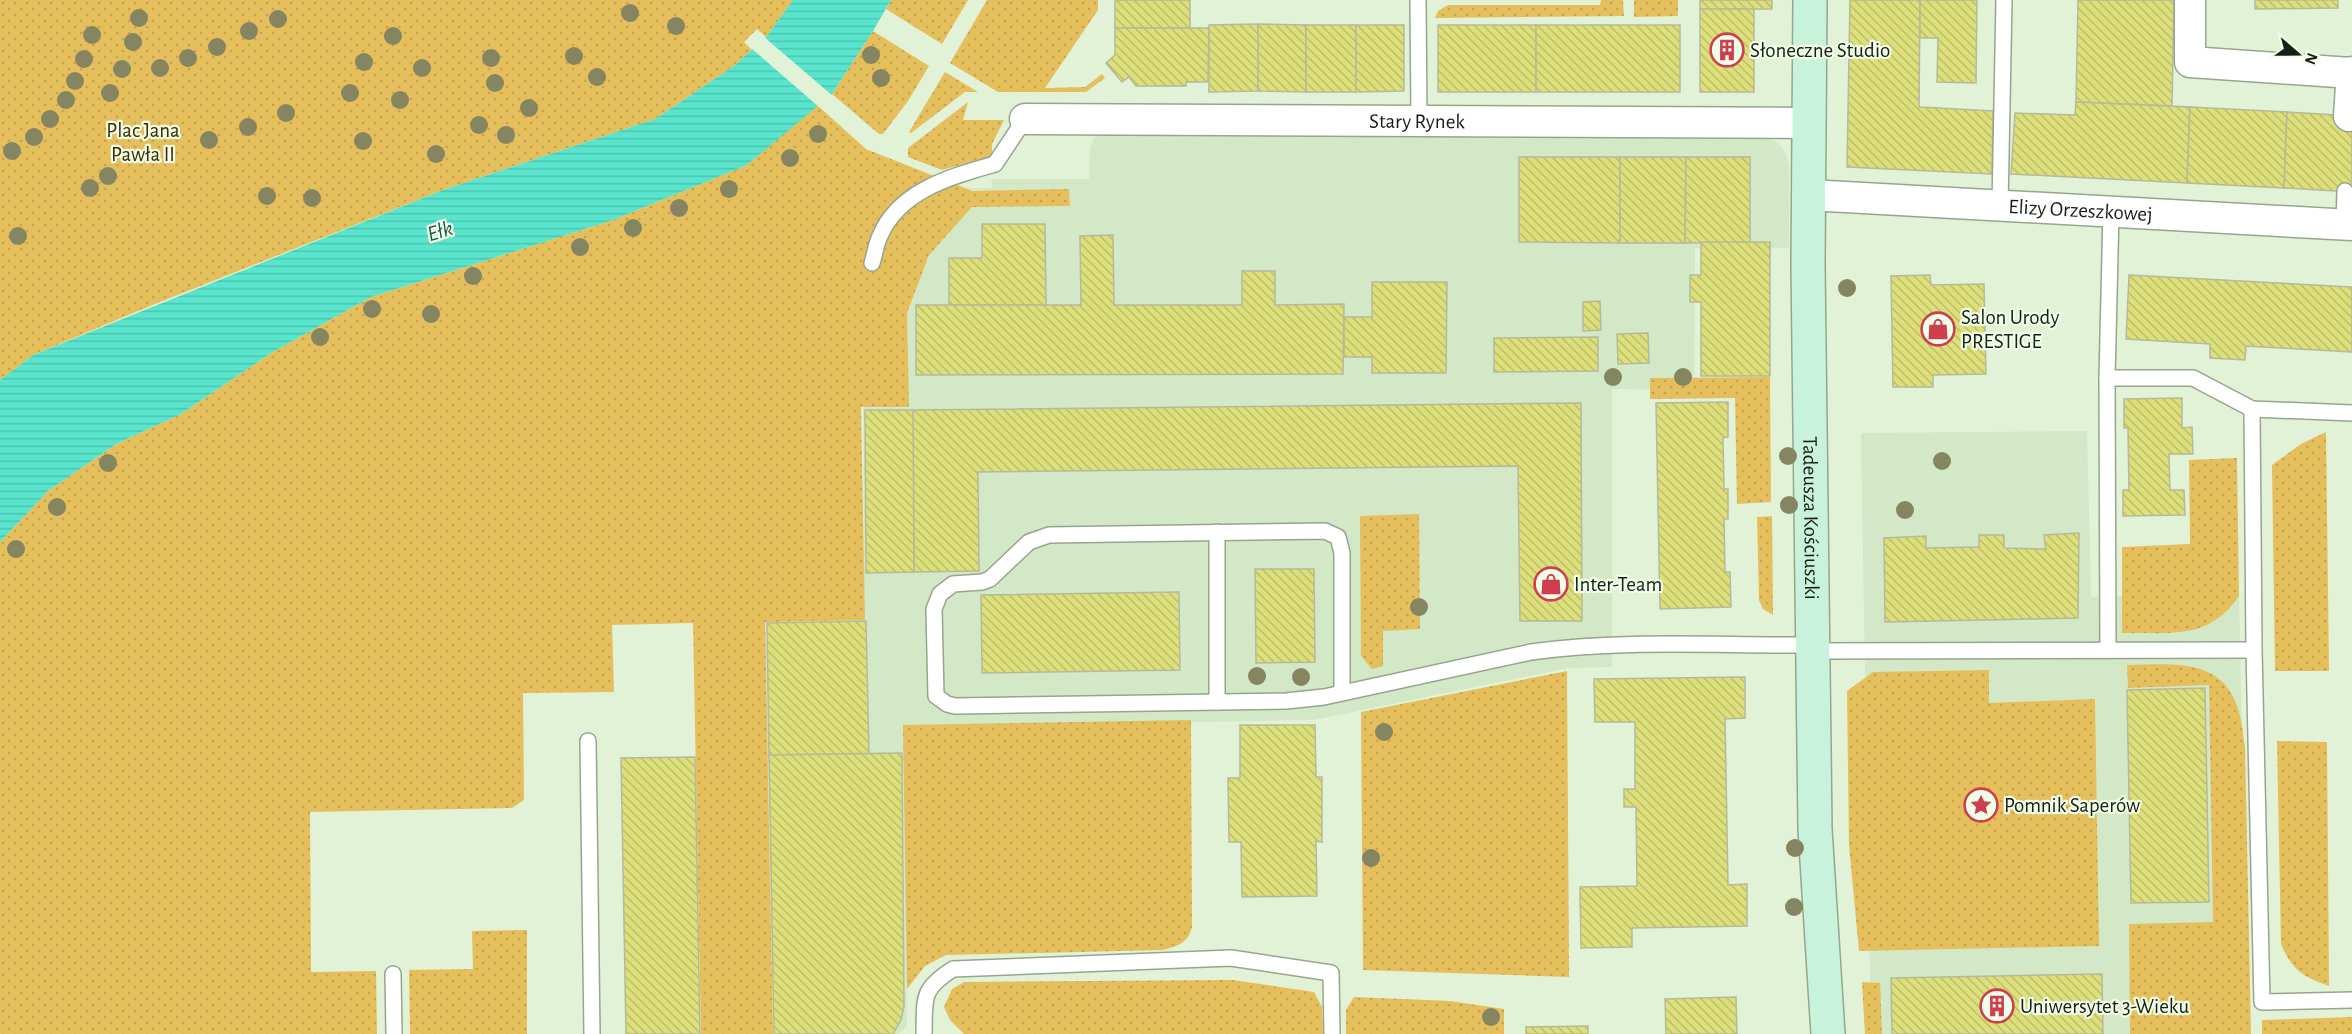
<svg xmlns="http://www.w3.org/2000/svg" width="2352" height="1034" font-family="'Alegreya Sans',sans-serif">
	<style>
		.built { fill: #d3e8c7 }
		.grass { fill: url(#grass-dots) }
		.water { fill: url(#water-rules) }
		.pier { fill: #e1f2d7 }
		.building { fill: url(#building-back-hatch); stroke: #b7b99c; stroke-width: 1.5 }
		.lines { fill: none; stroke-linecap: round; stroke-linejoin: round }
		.lane-casing { stroke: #96a68c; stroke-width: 18 }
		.street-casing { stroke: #96a68c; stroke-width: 33 }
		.secondary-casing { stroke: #96a68c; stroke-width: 36 }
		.lane { stroke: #fff; stroke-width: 15 }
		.street { stroke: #fff; stroke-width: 30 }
		.secondary { stroke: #c9f2dc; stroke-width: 33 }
		.tree { fill: #868561 }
		.labels { text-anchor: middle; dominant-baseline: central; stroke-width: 4.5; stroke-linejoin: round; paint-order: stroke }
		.poi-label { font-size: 21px; fill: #181e15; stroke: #f1fee8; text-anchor: start }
		.street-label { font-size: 21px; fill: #181e15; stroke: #f1fee8 }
		.park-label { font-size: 21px; fill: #3b2b00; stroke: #f1fee8 }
		.water-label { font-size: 22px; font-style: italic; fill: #1a554b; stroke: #f1fee8 }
	</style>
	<defs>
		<pattern id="grass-dots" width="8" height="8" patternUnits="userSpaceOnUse" patternTransform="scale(1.5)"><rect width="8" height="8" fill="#e6bf5d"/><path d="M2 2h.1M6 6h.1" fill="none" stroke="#c5a450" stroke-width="1.8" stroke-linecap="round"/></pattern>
		<pattern id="water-rules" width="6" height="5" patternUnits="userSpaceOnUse" patternTransform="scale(1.5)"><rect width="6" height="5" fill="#59e5cd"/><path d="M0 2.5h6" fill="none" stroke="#4dc4af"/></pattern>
		<pattern id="building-back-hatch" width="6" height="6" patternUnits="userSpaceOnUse" patternTransform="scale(1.5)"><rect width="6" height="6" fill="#dcdf7a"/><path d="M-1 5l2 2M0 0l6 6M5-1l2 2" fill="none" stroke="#bcbf69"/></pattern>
	</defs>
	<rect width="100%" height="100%" fill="#e1f2d7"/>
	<g class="built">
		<path d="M1101,134L1770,138L1779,144L1785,152L1789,164V248H1695L1694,390L1612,389V667L1568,668L1314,720L905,727L907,1026L899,1034H744L735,573L864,571L863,318L937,182L972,188H992V179H1089L1090,148L1094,138Z"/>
		<path d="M2087,431L2091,597L2239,592L2248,1034H1871L1861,433Z"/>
	</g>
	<g class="grass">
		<path d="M0,0H793L766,37L757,29L744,42L752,50L734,66L655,119L443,190L155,304L33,355L0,380Z"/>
		<path d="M891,0H968L942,44L886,9Z"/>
		<path d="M987,0H1098V10L1045,88L1085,87L1102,74L1105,78L1086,92H998L950,63Z"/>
		<path d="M1601,0H1623L1624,16L1435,18L1438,11L1448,5H1600Z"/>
		<path d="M1634,0H1678V16L1634,17Z"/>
		<path d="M873,31L929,66L908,101L883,134H879L832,94Z"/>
		<path d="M945,72L978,92H965L911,133L909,132Z"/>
		<path d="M968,102L963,120H1004L992,144V156L942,170L908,157V148Z"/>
		<path d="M817,105L866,149L972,191L1069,189L1070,206L972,207L929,255L907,313L909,407H861L865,620L765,622L773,1034H701L693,623L612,625L614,692L523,693L524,800L512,808L310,812L311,972L376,971L377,1034H0V542L48,491L116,444L181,414L271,353L371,297L613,220L747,165Z"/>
		<path d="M1770,377L1771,502L1737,504L1735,398L1650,399V378Z"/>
		<path d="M2326,432L2329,671H2275L2272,465L2301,444Z"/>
		<path d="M2237,458L2239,596C2208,641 2171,632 2122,633V547L2190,544L2189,460Z"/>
		<path d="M1419,514L1420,629L1383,631V666L1372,669L1361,656L1360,516Z"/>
		<path d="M1772,516L1773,615L1763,609L1759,600L1757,517Z"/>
		<path d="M2127,665C2171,664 2223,657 2238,709C2242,721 2243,734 2245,746L2251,1034H2130L2129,924L2213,922L2209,685L2128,688Z"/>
		<path d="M1989,670V703L2095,699L2099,946L1859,951L1849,845L1847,691L1873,672Z"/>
		<path d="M1567,671L1569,977L1363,970L1361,712Z"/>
		<path d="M1191,720L1192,927C1188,943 1178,946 1163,950L946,955L925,966L907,989L903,725Z"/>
		<path d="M2277,741L2327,742L2329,986C2303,977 2292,970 2281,944Z"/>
		<path d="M527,930V1034H410L409,970L473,969L472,931Z"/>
		<path d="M1233,980L1314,992L1322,1007L1323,1034H964L950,1020L944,1007L952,989L964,982Z"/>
		<path d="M1862,982L1880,983L1882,1034H1865Z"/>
		<path d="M1354,997L1450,1001L1504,1009V1034H1346V1010Z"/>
		<path d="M2352,1017V1034H2262V1020Z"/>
	</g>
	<path class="water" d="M793,0H891L873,31L832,94L747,165L613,220L371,297L271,353L181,414L116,444L48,491L0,542V380L33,355L443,190L655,119L734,66L766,37Z"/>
	<path class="pier" d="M763,36L833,96L819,107L751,48Z"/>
	<g class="building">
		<rect x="1115" y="0" width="75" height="28"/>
		<rect x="1700" y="0" width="72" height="9"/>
		<path d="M1850,0H1920L1919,107L1993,111L1992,174L1847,167Z"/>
		<path d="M1920,0H1977L1976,83L1937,82L1938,38H1920Z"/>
		<path d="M2078,0H2174L2172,106L2076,102Z"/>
		<path d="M2255,0H2338V8L2255,9Z"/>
		<rect x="1700" y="9" width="54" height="83"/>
		<path d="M1258,24L1306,25V92L1258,91Z"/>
		<path d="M1258,24V91L1209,92V25Z"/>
		<rect x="1306" y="25" width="50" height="67"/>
		<path d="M1356,25H1404V91L1356,92Z"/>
		<rect x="1438" y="25" width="98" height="67"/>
		<rect x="1536" y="25" width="144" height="67"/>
		<path d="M1115,28H1209L1208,82H1186V86H1136L1129,77L1122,82L1106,63L1115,55Z"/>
		<path d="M2076,102L2190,107L2187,183L2011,174L2015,113L2075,115Z"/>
		<path d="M2190,107L2287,112L2284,188L2187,183Z"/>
		<path d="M2287,112L2352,116V192L2284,188Z"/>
		<path d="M1519,157H1620V243L1519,242Z"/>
		<path d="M1620,157H1686L1685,243H1620Z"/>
		<path d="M1686,157H1750V242L1685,243Z"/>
		<path d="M982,224H1045L1046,305H949V258H982Z"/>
		<path d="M1113,235L1114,305H1242V271H1275V305L1344,304L1343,374L916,375V305H1081L1080,236Z"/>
		<path d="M1701,242H1770V376H1701V302H1690V275H1701Z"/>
		<path d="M1930,275L1931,285L1984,284L1986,374L1933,375V387H1893L1891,276Z"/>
		<path d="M2129,275L2352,287V352L2246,346L2245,360L2210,358V344L2126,339Z"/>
		<path d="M1372,282H1447L1446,373H1372V357H1344V317H1372Z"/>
		<path d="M1600,301L1601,330L1583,331V302Z"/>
		<path d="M1648,333L1649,363L1618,364L1617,334Z"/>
		<path d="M1598,337V371L1494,372V338Z"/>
		<path d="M2182,398V428L2192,427L2193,454H2169L2170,490H2184L2185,515L2123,516V490H2129L2128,428H2124V399Z"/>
		<path d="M1728,402V437L1723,438L1724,489H1728V519H1724L1725,572H1730L1731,607L1660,609L1656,403Z"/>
		<path d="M1581,403L1582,621H1520L1518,466L978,472L979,571L914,572L913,410Z"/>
		<path d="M865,410H913L914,572L866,573Z"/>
		<path d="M2079,533L2078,618L1885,622L1884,538L1926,536V548L1979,547V535H2004V548L2046,549L2044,535Z"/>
		<path d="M1255,569H1314L1315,662L1256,663Z"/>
		<path d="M1179,592L1180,670L982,673L981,595Z"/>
		<path d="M866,621L869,754L769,755L767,623Z"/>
		<path d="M1745,677V718L1725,719L1728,885L1747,884V926L1632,928V947L1581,948L1580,887L1637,886L1636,807H1624V789H1635V722H1595L1594,679Z"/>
		<path d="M2205,688L2209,902L2131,903L2127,690Z"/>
		<path d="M1240,725H1315L1316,777H1322V842L1316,841L1317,896L1242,897L1241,842H1229L1228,778H1240Z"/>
		<path d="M902,753L904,1006L901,1020L893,1034H774L769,755Z"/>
		<path d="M695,757L700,1034H626L621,758Z"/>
		<path d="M2102,974L2103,1034H1892L1891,978Z"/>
		<path d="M1736,997L1737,1034H1666L1665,999Z"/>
		<path d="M1588,1026V1034H1526V1027Z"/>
	</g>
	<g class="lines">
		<defs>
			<g id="lane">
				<path d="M1418,0L1419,121"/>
				<path d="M2000,206L2004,0"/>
				<path d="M2111,212L2107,378H2193L2252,409L2352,413"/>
				<path d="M2344,225L2345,191"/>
				<path d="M872,263C875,254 876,244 880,236C899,190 953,176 995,164L1025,119"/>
				<path d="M2107,378L2108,650"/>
				<path d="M2252,409L2254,650L2262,1002L2352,1000"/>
				<path d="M1815,651L2254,650"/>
				<path d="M1342,693V553L1338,537L1325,531L1049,535L1029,542L990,579L982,582L953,584L940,594L934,609L936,696L947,704L955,706L1286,701L1324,697L1531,652C1625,639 1720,646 1814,645"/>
				<path d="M1217,702V532"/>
				<path d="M588,741L592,1034"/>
				<path d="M393,974L394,1034"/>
				<path d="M924,1034C925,999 920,990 953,969L1231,958L1331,973L1332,1034"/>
			</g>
			<g id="street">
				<path d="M2190,0V62L2351,73"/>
				<path d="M2349,116L2352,72"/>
				<path id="s1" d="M1025,119L1809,123"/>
				<path id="s2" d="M1809,195L2352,225"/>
			</g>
			<g id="secondary">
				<path id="s3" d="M1810,0L1808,264L1815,829L1828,1034"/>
			</g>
		</defs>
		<use href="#lane" class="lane-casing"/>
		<use href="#street" class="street-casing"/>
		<use href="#secondary" class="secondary-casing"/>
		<use href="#lane" class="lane"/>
		<use href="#street" class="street"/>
		<use href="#secondary" class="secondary"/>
	</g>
	<g class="tree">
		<circle cx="630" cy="13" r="9"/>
		<circle cx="139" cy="18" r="9"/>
		<circle cx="278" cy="19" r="9"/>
		<circle cx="676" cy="26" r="9"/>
		<circle cx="249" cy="31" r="9"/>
		<circle cx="92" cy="35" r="9"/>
		<circle cx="393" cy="36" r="9"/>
		<circle cx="133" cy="42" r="9"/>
		<circle cx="217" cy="47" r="9"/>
		<circle cx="871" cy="55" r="9"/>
		<circle cx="574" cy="56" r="9"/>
		<circle cx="188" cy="58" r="9"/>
		<circle cx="491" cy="58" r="9"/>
		<circle cx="84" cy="59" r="9"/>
		<circle cx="364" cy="62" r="9"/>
		<circle cx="160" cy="68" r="9"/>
		<circle cx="422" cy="68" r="9"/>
		<circle cx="122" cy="69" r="9"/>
		<circle cx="597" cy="77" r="9"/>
		<circle cx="881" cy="78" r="9"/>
		<circle cx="75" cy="81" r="9"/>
		<circle cx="495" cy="83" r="9"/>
		<circle cx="110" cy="93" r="9"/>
		<circle cx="350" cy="93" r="9"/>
		<circle cx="66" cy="100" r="9"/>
		<circle cx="400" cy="100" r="9"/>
		<circle cx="529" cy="108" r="9"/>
		<circle cx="286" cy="113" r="9"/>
		<circle cx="50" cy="119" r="9"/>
		<circle cx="479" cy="125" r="9"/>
		<circle cx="248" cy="127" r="9"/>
		<circle cx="818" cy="134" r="9"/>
		<circle cx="506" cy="135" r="9"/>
		<circle cx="34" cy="137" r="9"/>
		<circle cx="209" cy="140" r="9"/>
		<circle cx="363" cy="141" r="9"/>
		<circle cx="12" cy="151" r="9"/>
		<circle cx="436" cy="154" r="9"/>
		<circle cx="790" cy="158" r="9"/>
		<circle cx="108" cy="176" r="9"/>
		<circle cx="90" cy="188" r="9"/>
		<circle cx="729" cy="189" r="9"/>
		<circle cx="267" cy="196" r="9"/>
		<circle cx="312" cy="198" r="9"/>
		<circle cx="679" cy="208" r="9"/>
		<circle cx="633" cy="228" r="9"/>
		<circle cx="18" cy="236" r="9"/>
		<circle cx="580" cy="247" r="9"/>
		<circle cx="473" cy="276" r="9"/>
		<circle cx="1847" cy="288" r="9"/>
		<circle cx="372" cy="309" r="9"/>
		<circle cx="431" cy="314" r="9"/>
		<circle cx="320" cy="337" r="9"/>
		<circle cx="1613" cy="377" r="9"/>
		<circle cx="1683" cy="377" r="9"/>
		<circle cx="1788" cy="456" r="9"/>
		<circle cx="1942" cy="461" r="9"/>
		<circle cx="108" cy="463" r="9"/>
		<circle cx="1789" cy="505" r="9"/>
		<circle cx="57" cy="507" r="9"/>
		<circle cx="1905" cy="510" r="9"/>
		<circle cx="16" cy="549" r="9"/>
		<circle cx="1419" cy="607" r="9"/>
		<circle cx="1257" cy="676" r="9"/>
		<circle cx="1301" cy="677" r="9"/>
		<circle cx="1384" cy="732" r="9"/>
		<circle cx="1795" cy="848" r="9"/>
		<circle cx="1371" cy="858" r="9"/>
		<circle cx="1794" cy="907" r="9"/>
		<circle cx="1491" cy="1017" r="9"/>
	</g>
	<defs>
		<symbol id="building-ring" viewBox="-11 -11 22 22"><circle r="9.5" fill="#f1fee8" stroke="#ce3e4f" stroke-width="1.5"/><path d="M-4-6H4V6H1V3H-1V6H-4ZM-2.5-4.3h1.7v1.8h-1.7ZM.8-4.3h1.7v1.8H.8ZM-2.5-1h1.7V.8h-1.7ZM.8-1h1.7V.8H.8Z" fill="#ce3e4f"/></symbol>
		<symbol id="shop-ring" viewBox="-11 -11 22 22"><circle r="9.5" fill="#f1fee8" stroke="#ce3e4f" stroke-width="1.5"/><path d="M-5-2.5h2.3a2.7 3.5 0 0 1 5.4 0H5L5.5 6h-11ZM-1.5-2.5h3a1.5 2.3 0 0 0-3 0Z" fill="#ce3e4f"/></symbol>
		<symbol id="sight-ring" viewBox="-11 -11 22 22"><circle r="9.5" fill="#f1fee8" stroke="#ce3e4f" stroke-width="1.5"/><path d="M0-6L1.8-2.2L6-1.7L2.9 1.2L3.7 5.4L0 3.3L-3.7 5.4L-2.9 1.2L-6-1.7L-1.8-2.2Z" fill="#ce3e4f"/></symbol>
	</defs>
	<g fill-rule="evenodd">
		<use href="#building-ring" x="1708" y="31" width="38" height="38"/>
		<use href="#shop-ring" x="1919" y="310" width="38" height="38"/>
		<use href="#shop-ring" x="1532" y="565" width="38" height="38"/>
		<use href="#sight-ring" x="1962" y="786" width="38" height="38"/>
		<use href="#building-ring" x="1978" y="987" width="38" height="38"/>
	</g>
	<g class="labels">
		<g class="poi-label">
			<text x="1750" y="50">Słoneczne Studio</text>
			<text x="1961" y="317">Salon Urody<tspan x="1961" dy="24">PRESTIGE</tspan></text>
			<text x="1574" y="584">Inter-Team</text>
			<text x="2004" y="805">Pomnik Saperów</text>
			<text x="2020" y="1006">Uniwersytet 3-Wieku</text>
		</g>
		<g class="street-label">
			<text stroke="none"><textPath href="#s1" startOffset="392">Stary Rynek</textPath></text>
			<text stroke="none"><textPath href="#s2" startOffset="272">Elizy Orzeszkowej</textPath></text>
			<text stroke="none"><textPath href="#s3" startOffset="518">Tadeusza Kościuszki</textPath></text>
		</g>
		<g class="park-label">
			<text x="143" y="130">Plac Jana<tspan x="143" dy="24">Pawła II</tspan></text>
		</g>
		<g class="water-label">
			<text transform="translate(440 231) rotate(-17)">Ełk</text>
		</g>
	</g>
	<g transform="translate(2298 54) rotate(110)" stroke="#f1fee8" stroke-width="4.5" paint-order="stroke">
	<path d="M0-4.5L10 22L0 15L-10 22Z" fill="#181e15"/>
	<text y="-9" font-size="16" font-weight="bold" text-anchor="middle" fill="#181e15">N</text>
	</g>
</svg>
